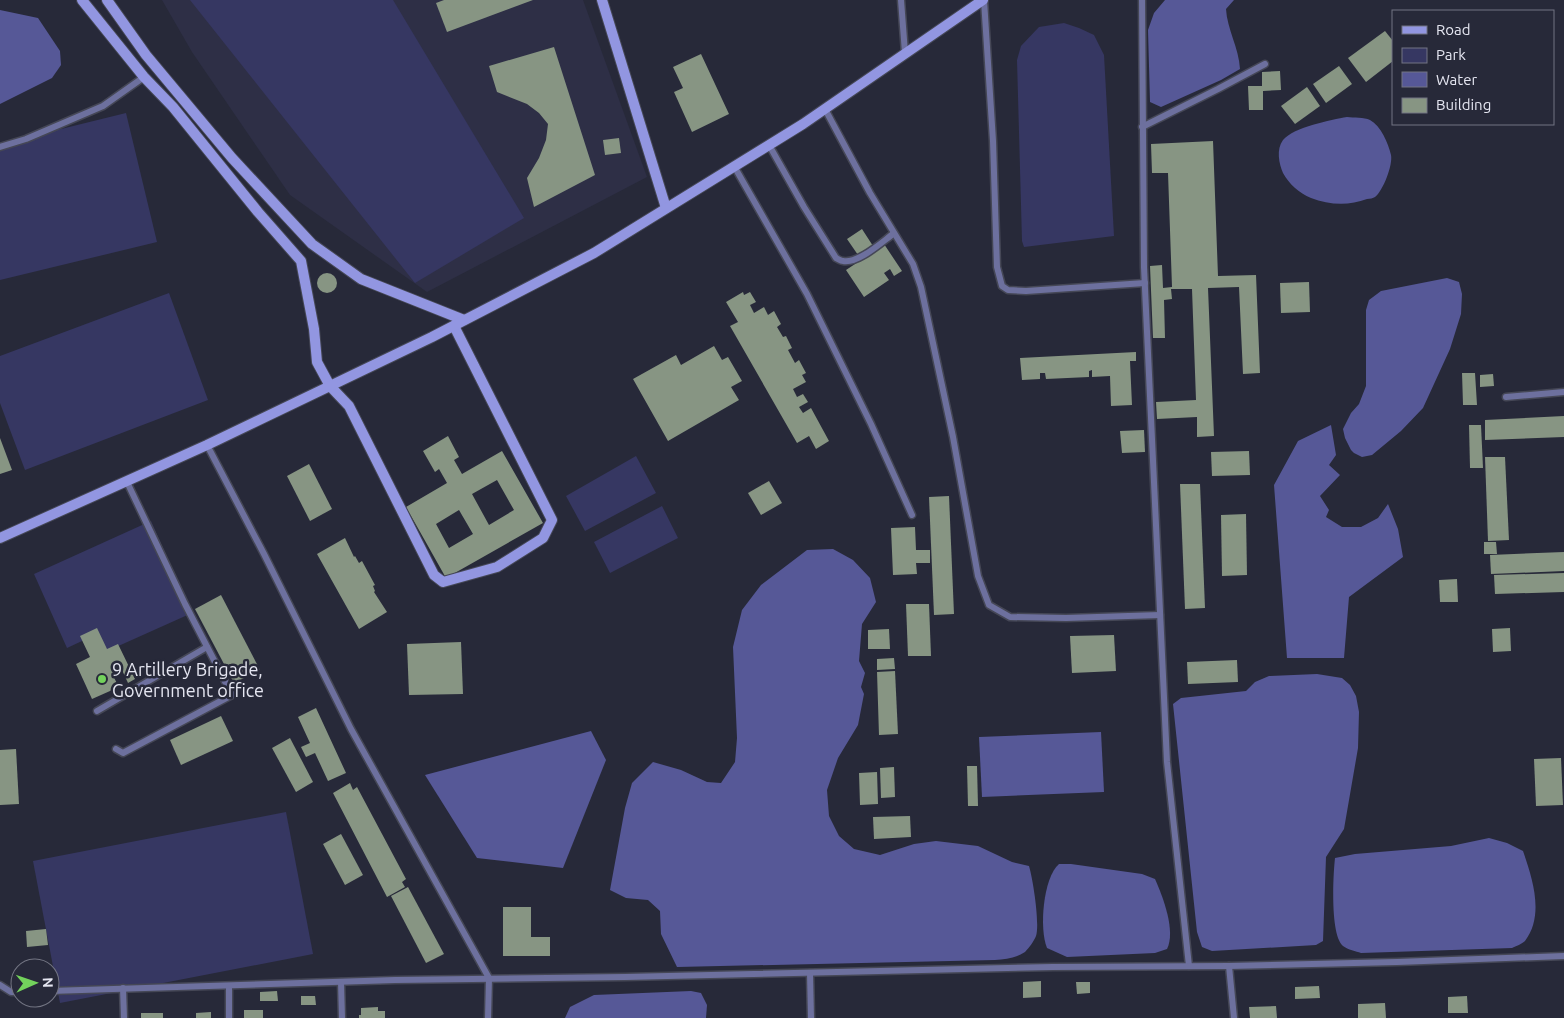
<svg xmlns="http://www.w3.org/2000/svg" width="1564" height="1018" font-family="Ubuntu,sans-serif">
	<style>
		.built { fill: #2e2f46 }
		.green { fill: #363762 }
		.water { fill: #565897 }
		.building { fill: #879583; fill-rule: evenodd }
		.lines { fill: none; stroke-linecap: round; stroke-linejoin: round }
		.lane-casing { stroke: #454756; stroke-width: 9 }
		.secondary-casing { stroke: #454756; stroke-width: 12 }
		.lane { stroke: #6d709e; stroke-width: 6 }
		.secondary { stroke: #9296e1; stroke-width: 10 }
		.poi-dot { fill: #73d25c; stroke: #272939; stroke-width: 2 }
		.labels { text-anchor: middle; dominant-baseline: central; stroke-width: 5; stroke-linejoin: round; paint-order: stroke }
		.poi-label { font-size: 18px; fill: #e5e6f1; stroke: #272939; text-anchor: start }
	</style>
	<rect width="100%" height="100%" fill="#272939"/>
	<path class="built" d="M162,0H583L647,177L427,292L290,195L192,52Z"/>
	<g class="green">
		<path d="M190,0H393L524,218L415,283Z"/>
		<path d="M1064,23L1079,28L1094,35L1104,55L1114,236L1024,247L1022,241L1017,60L1021,46L1039,27Z"/>
		<path d="M126,113L157,242L0,280V144Z"/>
		<path d="M169,293L208,400L25,470L0,403V356Z"/>
		<path d="M636,456L656,493L585,531L566,496Z"/>
		<path d="M662,506L678,538L610,573L594,542Z"/>
		<path d="M151,521L192,613L105,652L97,634L67,648L34,574Z"/>
		<path d="M286,812L313,954L60,1003L33,861Z"/>
	</g>
	<g class="water">
		<path d="M1165,0H1234L1226,9C1227,29 1239,48 1240,69L1221,80L1161,107L1150,102L1148,30L1154,13Z"/>
		<path d="M0,10L38,18L60,51L61,65L52,78L0,104Z"/>
		<path d="M1347,117C1354,118 1364,117 1370,120C1381,126 1388,143 1391,155C1393,165 1383,191 1375,197C1373,198 1370,199 1367,199C1349,206 1329,205 1311,198C1299,193 1289,184 1283,173C1279,164 1276,149 1283,140C1294,127 1331,120 1347,117Z"/>
		<path d="M1447,278L1459,282L1462,294L1461,314L1450,349L1423,408L1401,431L1372,455L1362,457L1354,453L1351,450L1345,438L1343,429L1351,413L1359,404L1366,386V310L1369,300L1381,291Z"/>
		<path d="M1331,425L1336,455L1329,465L1340,475L1320,496L1329,510L1326,517L1342,527H1361L1378,518L1388,504L1398,529L1403,557L1349,597L1344,658H1287L1274,485L1298,441Z"/>
		<path d="M833,549L853,560L870,578L876,602L862,624L859,661L865,673L861,687L864,694L858,725L838,758L827,790L829,816L839,836L854,849L880,855L914,844L936,841L978,846L1012,862L1029,866C1033,879 1040,924 1036,936C1034,941 1029,948 1025,952C1016,958 1006,959 995,960L677,967L661,934L660,911L648,900L626,898L610,890L625,808L632,783L653,762L681,770L707,782L721,783L735,762L737,738L733,647L742,610L761,585L807,550Z"/>
		<path d="M1317,674L1342,678L1350,685L1356,696L1359,712L1358,748L1344,829L1326,857L1323,941L1316,945L1212,951L1202,947L1197,932L1173,704L1181,698L1246,691L1255,682L1269,676Z"/>
		<path d="M591,731L606,760L563,868L477,858L425,775Z"/>
		<path d="M1101,732L1104,792L982,797L979,737Z"/>
		<path d="M1489,838L1507,843L1523,851C1532,877 1545,915 1525,941C1522,944 1516,946 1512,948L1361,953C1356,951 1348,950 1343,946C1330,935 1333,876 1335,858L1355,854L1451,846Z"/>
		<path d="M1059,864H1071L1142,874L1155,879C1163,897 1176,931 1167,949L1155,953L1067,957L1047,948C1039,929 1043,878 1059,864Z"/>
		<path d="M691,991L701,993L707,1005L706,1018H565L570,1007L594,995Z"/>
	</g>
	<g class="building">
		<path d="M444,0H533L447,32L436,3Z"/>
		<path d="M1385,31L1393,41V61L1366,82L1348,58Z"/>
		<path d="M554,47L595,175L534,207L527,178L539,158L546,140L548,124L539,113L527,104L497,92L489,66Z"/>
		<path d="M701,54L729,114L692,132L674,92L683,88L673,67Z"/>
		<path d="M1339,66L1352,84L1326,103L1313,84Z"/>
		<path d="M1280,71L1281,90L1263,91V110H1249L1248,86H1262V72Z"/>
		<path d="M1307,87L1320,106L1295,124L1281,106Z"/>
		<path d="M619,138L621,153L605,155L603,140Z"/>
		<path d="M1213,141L1218,276L1256,275L1260,373L1243,374L1239,287L1208,288L1214,436L1197,437V417L1157,419L1156,402L1196,400L1192,289H1171L1172,299L1164,300L1165,338H1153L1150,266L1162,265L1163,288L1172,287L1168,173H1152L1151,144Z"/>
		<path d="M862,229L873,246L884,244L902,271L894,276L890,269L884,273L889,280L864,297L846,270L864,258L860,253L858,255L847,239Z"/>
		<circle cx="327" cy="283" r="10"/>
		<path d="M1309,282L1310,312L1281,313L1280,283Z"/>
		<path d="M743,292L744,295L750,292L756,302L750,305L754,313L764,307L768,315L774,311L781,324L777,327L783,337L786,336L792,348L788,350L795,363L799,360L806,373L802,375L806,382L793,389L797,397L803,394L808,402L799,407L803,413L811,408L829,441L816,449L809,436L797,443L730,326L738,322L726,302Z"/>
		<path d="M714,346L722,360L728,357L742,381L731,387L739,400L668,441L633,379L676,355L681,365Z"/>
		<path d="M1136,352V361H1130L1132,405L1111,406L1110,376L1092,377V370L1089,371V377L1046,379L1045,373H1040V379L1022,380L1020,358Z"/>
		<path d="M1462,373H1475L1477,405H1463Z"/>
		<path d="M1493,374L1494,386L1480,387V375Z"/>
		<path d="M1564,416V437L1485,440V420Z"/>
		<path d="M1469,425H1481L1483,468H1470Z"/>
		<path d="M1144,430L1145,452L1122,453L1120,431Z"/>
		<path d="M448,436L459,457L454,460L462,474L502,451L543,523L446,578L406,507L447,483L439,469L435,472L423,451ZM497,480L514,510L489,525L472,494ZM459,510L473,534L449,548L436,524Z"/>
		<path d="M0,438L12,470L0,474Z"/>
		<path d="M1249,451L1250,475L1212,476L1211,452Z"/>
		<path d="M1485,457H1505L1509,540L1488,541Z"/>
		<path d="M309,464L332,509L310,521L287,476Z"/>
		<path d="M769,481L782,503L761,515L748,493Z"/>
		<path d="M1180,484H1200L1205,608L1185,609Z"/>
		<path d="M949,496L954,614L934,615L929,497Z"/>
		<path d="M1246,514L1247,575L1222,576L1221,515Z"/>
		<path d="M915,527L916,550H930V563H916L917,574L893,575L891,528Z"/>
		<path d="M345,538L354,557L355,556L359,563L362,561L375,585L373,586L375,591L374,592L387,612L359,629L317,554Z"/>
		<path d="M1484,542H1496L1497,554H1484Z"/>
		<path d="M1564,552V571L1491,574L1490,555Z"/>
		<path d="M1564,573V592L1495,594L1494,575Z"/>
		<path d="M1457,579L1458,602H1440L1439,580Z"/>
		<path d="M221,595L260,670L234,683L195,609Z"/>
		<path d="M906,604H929L931,656H908Z"/>
		<path d="M97,628L107,649L118,644L135,679L128,683L122,670L112,674L119,687L92,699L76,664L90,657L80,636Z"/>
		<path d="M1510,628L1511,651L1493,652L1492,629Z"/>
		<path d="M889,629L890,649H868V630Z"/>
		<path d="M1114,635L1116,671L1072,673L1070,636Z"/>
		<path d="M461,642L463,694L409,695L407,644Z"/>
		<path d="M894,658L895,669L877,670V659Z"/>
		<path d="M1237,660L1238,682L1188,684L1187,662Z"/>
		<path d="M895,671L898,734L879,735L877,672Z"/>
		<path d="M316,708L346,773L328,781L315,753L306,757L301,747L310,743L298,717Z"/>
		<path d="M221,716L233,741L181,765L170,740Z"/>
		<path d="M290,738L313,782L296,792L272,748Z"/>
		<path d="M16,749L19,804L0,805V750Z"/>
		<path d="M1561,758L1563,805L1536,806L1534,759Z"/>
		<path d="M967,766H977L978,806H968Z"/>
		<path d="M894,767L895,797L881,798L880,768Z"/>
		<path d="M877,772L878,804L860,805L859,773Z"/>
		<path d="M350,783L353,790L357,787L406,879L402,882L405,887L387,897L333,793Z"/>
		<path d="M910,816L911,837L874,839L873,817Z"/>
		<path d="M341,834L363,875L345,885L323,844Z"/>
		<path d="M408,887L444,954L426,963L391,896Z"/>
		<path d="M503,907H531V937H550V956H503Z"/>
		<path d="M46,929L48,945L27,947L26,931Z"/>
		<path d="M1041,981V997L1023,998V982Z"/>
		<path d="M1076,982H1090V993L1077,994Z"/>
		<path d="M1319,986L1320,998L1295,999V987Z"/>
		<path d="M277,991L278,1001H260V992Z"/>
		<path d="M301,996H315L316,1005H301Z"/>
		<path d="M1467,996L1468,1013H1448V997Z"/>
		<path d="M1385,1003L1386,1018H1358V1004Z"/>
		<path d="M1276,1006L1277,1018H1250L1249,1007Z"/>
		<path d="M378,1007V1011H385V1018H359V1015H361V1008Z"/>
		<rect x="244" y="1010" width="19" height="8"/>
		<path d="M211,1012V1018H196V1013Z"/>
		<rect x="141" y="1013" width="22" height="5"/>
	</g>
	<g class="lines">
		<defs>
			<g id="lane">
				<path d="M901,0L905,53"/>
				<path d="M984,0L993,141L997,267L1002,286L1008,290L1026,291L1145,283"/>
				<path d="M1142,0L1144,267L1167,762L1189,966"/>
				<path d="M825,109L870,193L913,264L921,287L953,437L978,576L989,605L1010,617L1066,618L1160,615"/>
				<path d="M1142,127L1218,89L1265,64"/>
				<path d="M769,145L804,207L836,258C838,259 841,261 843,261C858,264 882,242 893,234"/>
				<path d="M0,147L26,139L103,106L144,77"/>
				<path d="M734,166L807,294L871,424L912,515"/>
				<path d="M1506,397L1564,392"/>
				<path d="M207,445L264,554L351,729L489,978L488,1018"/>
				<path d="M97,711L207,647"/>
				<path d="M116,749L123,753L232,695L185,604L127,482"/>
				<path d="M1229,966L1234,1018"/>
				<path d="M810,973L811,1018"/>
				<path d="M341,982L342,1018"/>
				<path d="M0,985L11,992H20"/>
				<path d="M229,986V1018"/>
				<path d="M123,988L124,1018"/>
				<path d="M50,991L395,980L625,977L1053,967L1229,966L1397,962L1564,956"/>
			</g>
			<g id="secondary">
				<path d="M82,0L144,77L173,107L258,212L301,261L314,329L317,362L330,386L349,406L434,575L443,582L497,567L543,538L552,520L454,326"/>
				<path d="M107,0L146,55L232,158L312,244L361,279L464,320"/>
				<path d="M602,0L666,208"/>
				<path d="M0,538L207,445L432,337L594,253L803,124L983,0"/>
			</g>
		</defs>
		<use href="#lane" class="lane-casing"/>
		<use href="#secondary" class="secondary-casing"/>
		<use href="#lane" class="lane"/>
		<use href="#secondary" class="secondary"/>
	</g>
	<circle class="poi-dot" cx="102" cy="679" r="5"/>
	<g class="labels">
		<g class="poi-label">
			<text x="112" y="669">9 Artillery Brigade,<tspan x="112" dy="21">Government office</tspan></text>
		</g>
	</g>
	<rect x="1392" y="10" width="162" height="115" fill="#272939" stroke="#737583"/>
	<rect x="1402" y="26" width="25" height="8" fill="#9296e1" stroke="#737583"/>
	<text x="1436" y="35" font-size="15" fill="#e5e6f1">Road</text>
	<rect x="1402" y="48" width="25" height="15" fill="#363762" stroke="#737583"/>
	<text x="1436" y="60" font-size="15" fill="#e5e6f1">Park</text>
	<rect x="1402" y="72" width="25" height="15" fill="#565897" stroke="#737583"/>
	<text x="1436" y="85" font-size="15" fill="#e5e6f1">Water</text>
	<rect x="1402" y="98" width="25" height="15" fill="#879583" stroke="#737583"/>
	<text x="1436" y="110" font-size="15" fill="#e5e6f1">Building</text>
	<g transform="translate(35 983) rotate(88)"><circle r="24" fill="#272939" stroke="#737583"/>
	<path d="M0-4L9 19L0 12L-9 19Z" fill="#73d25c"/>
	<text y="-8" font-size="14" font-weight="bold" text-anchor="middle" fill="#e5e6f1">N</text>
	</g>
</svg>
